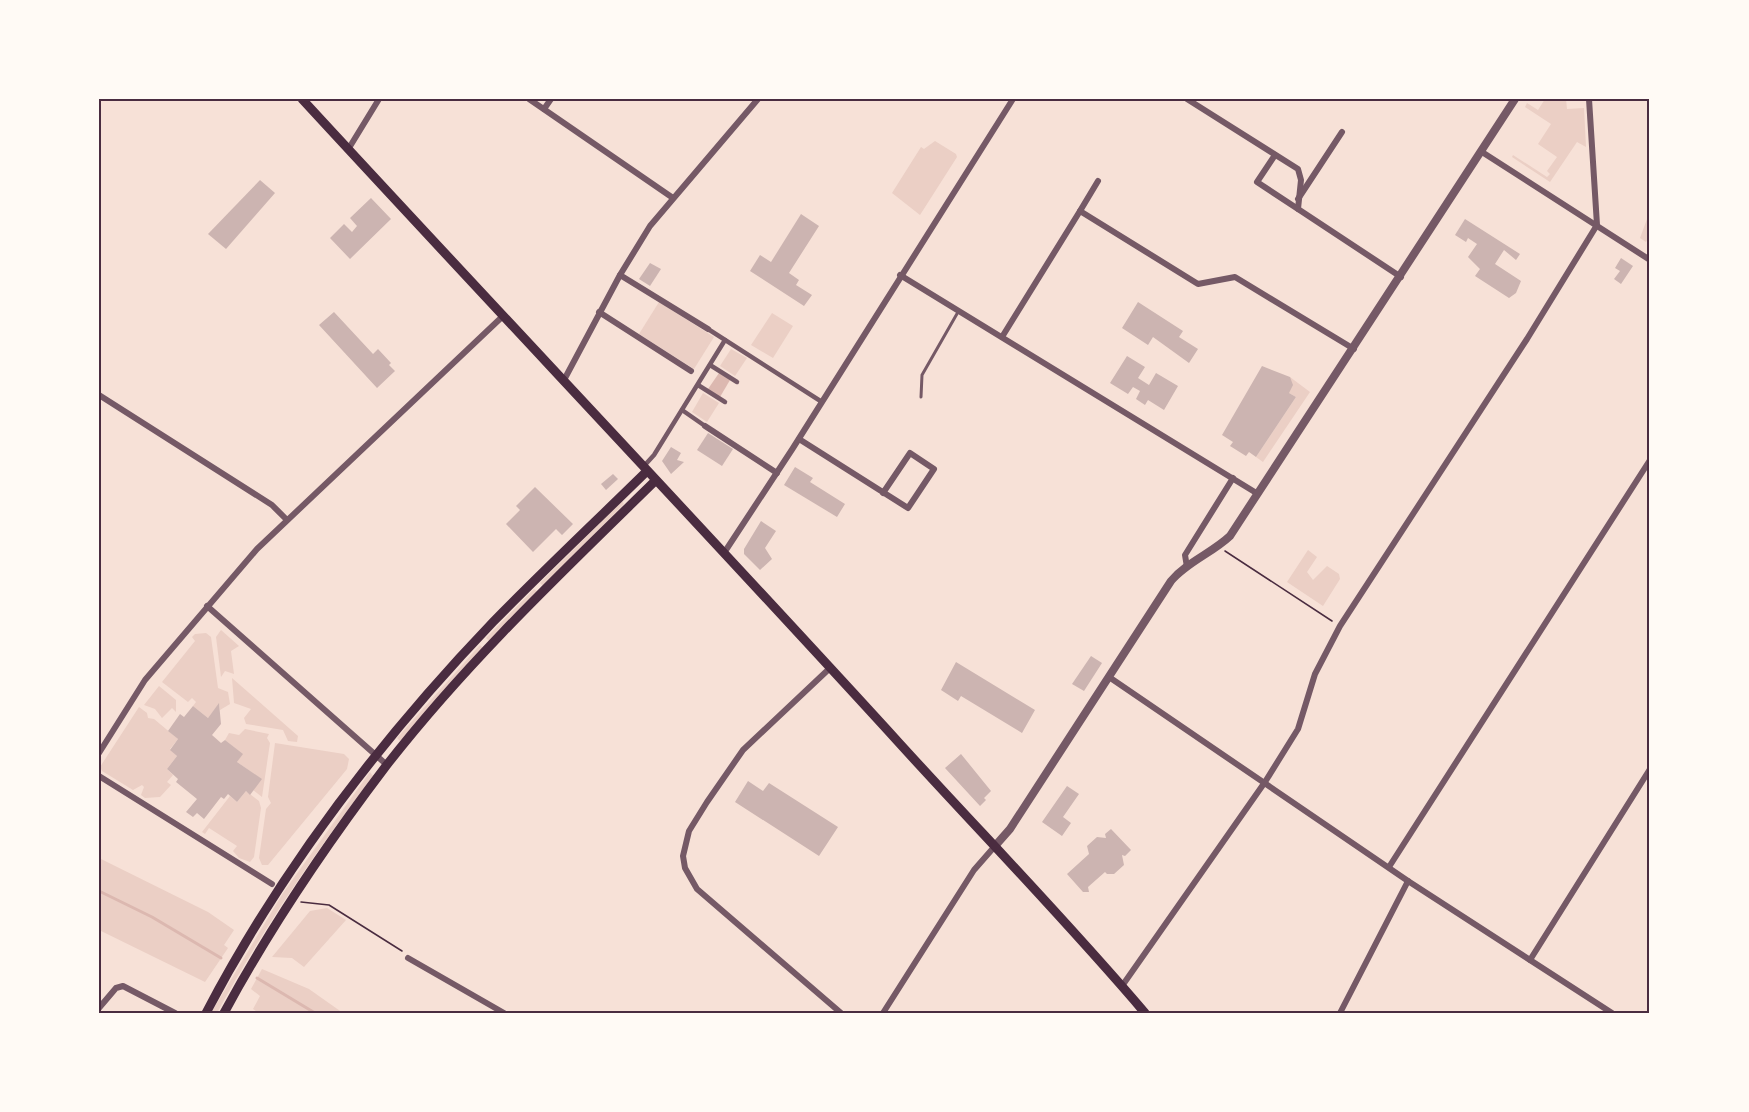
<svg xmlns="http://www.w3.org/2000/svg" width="1749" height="1112" font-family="'Open Sans',sans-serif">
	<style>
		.green { fill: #ebcfc5 }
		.water { fill: #dcb8b0 }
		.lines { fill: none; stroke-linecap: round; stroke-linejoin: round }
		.stream { stroke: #dcb8b0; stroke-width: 3 }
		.building { fill: #ccb4b1 }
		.path { stroke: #4a2c40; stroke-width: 1.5 }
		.service { stroke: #755966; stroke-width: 3 }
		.pedestrian { stroke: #755966; stroke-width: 4.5 }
		.minor { stroke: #755966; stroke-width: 6 }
		.tertiary { stroke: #755966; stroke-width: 8 }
		.secondary { stroke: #4a2c40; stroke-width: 9 }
		.neatline { fill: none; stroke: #4a2c40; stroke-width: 2 }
	</style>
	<rect width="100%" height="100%" fill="#f7e1d7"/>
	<g class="green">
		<path d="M1545,99H1566L1567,109L1584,108L1586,147L1577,142L1550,182L1512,157L1513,155L1547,177L1550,174L1547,171L1557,157L1538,144L1551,124L1525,107L1527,103L1538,110Z"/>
		<path d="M935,141L956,154L957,157L920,215L892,193L921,147L924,149Z"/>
		<path d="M1650,211V235L1646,242L1640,238Z"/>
		<path d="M659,302L714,337L694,369L639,334Z"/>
		<path d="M772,313L793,326L773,358L751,345Z"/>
		<path d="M731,349L747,358L735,376L720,366Z"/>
		<path d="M1290,377L1310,392L1263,462L1256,457L1296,397L1289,393Z"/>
		<path d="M703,393L719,403L707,422L692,412Z"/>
		<path d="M622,501L624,504L543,586L540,583Z"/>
		<path d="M1308,550L1317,557L1307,572L1313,580L1327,566L1339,574L1340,579L1323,606L1287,582Z"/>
		<path d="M534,589L537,591L489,641L486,638Z"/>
		<path d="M221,630L239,646L231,651L234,674L225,671L221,677L216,637Z"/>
		<path d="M206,633L211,637L218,688L228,692L230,704L220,710L219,704L208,718L193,706L196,702L192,698L188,702L162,682L195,641L192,637L195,634Z"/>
		<path d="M480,645L483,648L400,741L397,738Z"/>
		<path d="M232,678L298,736L297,742L288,741L283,730L246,724L244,718L251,709L234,703Z"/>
		<path d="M159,686L176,700V712L172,708L162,718L155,709L144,705Z"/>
		<path d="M139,707L147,713L148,718L154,719L178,739L170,749L177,756L167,769L173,775L167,782L171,785L160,797L145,798L141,795L144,787L142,785L133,790L102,771L100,767Z"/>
		<path d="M245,729L269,734L267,738L270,743L262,797L253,790L261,779L237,762L242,754L225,740L229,733L239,735Z"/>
		<path d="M275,743L344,754L349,759L347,769L268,865H262L259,858L266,809L271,803L268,797Z"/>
		<path d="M370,772L373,776C316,851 262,930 217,1013H211L283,893Z"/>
		<path d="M246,791L259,801L261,808L254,857L250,862L239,858L233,851L237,846L209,828L205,834L202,832L230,796L237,802Z"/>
		<path d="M99,858L208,912L234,930L224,945L228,948L205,982L99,930Z"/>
		<path d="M327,908L346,920L304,967L292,958L272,957L310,911Z"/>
		<path d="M262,969L309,989L343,1013H259L253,1009L260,996L251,989Z"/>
	</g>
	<path class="water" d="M719,373L730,380L720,397L708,389Z"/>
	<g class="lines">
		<g class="stream">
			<path d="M99,891L152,917L221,958"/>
			<path d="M257,978L315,1013"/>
		</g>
	</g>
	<g class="building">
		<path d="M260,180L275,193L226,249L208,234Z"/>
		<path d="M371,198L391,219L350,259L330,238L344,224L352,232L357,226L350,218Z"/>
		<path d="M801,214L819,226L789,273L799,280L796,285L812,295L804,306L750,271L760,255L771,262Z"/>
		<path d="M1465,219L1520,254L1516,260L1504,250L1495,264L1521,281L1516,293L1509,298L1475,276L1480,269L1468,257L1477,244L1468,238L1466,242L1455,235Z"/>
		<path d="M1621,258L1633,266L1621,284L1614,279L1620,271L1615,268Z"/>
		<path d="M650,263L661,269L650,286L639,279Z"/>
		<path d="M1138,302L1183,331L1179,337L1198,349L1189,363L1153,337L1148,345L1122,328Z"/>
		<path d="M334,312L373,354L378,349L391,363L389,365L395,371L377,388L319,325Z"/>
		<path d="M1127,356L1145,367L1138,378L1149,385L1156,373L1178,386L1164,410L1148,400L1145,405L1136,399L1140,391L1133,387L1128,394L1110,383Z"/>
		<path d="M1262,366L1290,377L1293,385L1289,393L1296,397L1256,457L1249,452L1246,456L1230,446L1233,442L1222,435Z"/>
		<path d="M708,433L733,449L722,466L697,450Z"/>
		<path d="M671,447L681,453L677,460L684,462L671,474L662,461Z"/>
		<path d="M795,467L813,478L810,482L845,504L837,517L784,485Z"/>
		<path d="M613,474L618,479L606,490L601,484Z"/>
		<path d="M535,487L573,524L562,535L556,529L533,552L506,524L520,510L516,506Z"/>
		<path d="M761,521L776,531L765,548L772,559L760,570L744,554V549Z"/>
		<path d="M1091,656L1102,663L1084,691L1072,684Z"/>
		<path d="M956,662L1035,710L1022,733L961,696L958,701L941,690Z"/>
		<path d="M219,703L221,724L212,735L221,743L225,740L243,754L237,762L262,779L250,795L246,791L237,802L228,794L224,799L221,797L204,819L197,813L193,817L186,812L197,799L176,782L178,779L167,769L177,756L170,750L178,739L168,731L180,714L184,717L193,706L208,718Z"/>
		<path d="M961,754L991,791L984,798L986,800L980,806L945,768Z"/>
		<path d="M748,781L763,791L769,783L838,827L819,856L735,802Z"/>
		<path d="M1067,786L1079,794L1063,817L1071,823L1062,836L1042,822Z"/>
		<path d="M1111,829L1131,850L1125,856L1122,855L1124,865L1114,874H1107L1105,872L1088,887L1089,892H1083L1067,874L1089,854L1087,846L1097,837L1106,838L1105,834Z"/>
	</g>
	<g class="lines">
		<g class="path">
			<path d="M1225,551L1332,621"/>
			<path d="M301,902L329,905L402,951"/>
		</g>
		<path class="service" d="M921,397L922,375L958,312"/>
		<g class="pedestrian">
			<path d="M708,329L822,402"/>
			<path d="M710,365L737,382"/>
			<path d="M698,385L725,402"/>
			<path d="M682,410L705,426"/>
			<path d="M644,466L654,455L725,340"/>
		</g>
		<g class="minor">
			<path d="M529,99L673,198"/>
			<path d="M1187,99L1298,169L1301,180L1298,209L1401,277"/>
			<path d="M544,109L551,99"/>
			<path d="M349,148L379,99"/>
			<path d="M1482,152L1650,260"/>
			<path d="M1275,155L1257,182L1298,209"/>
			<path d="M1298,199L1342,132"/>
			<path d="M1080,211L1098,181"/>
			<path d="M620,275L708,329"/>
			<path d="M900,275L1258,494"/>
			<path d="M599,312L691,371"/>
			<path d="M1002,337L1080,211L1198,284L1235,277L1354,349"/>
			<path d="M564,380L620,275L650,226L758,99"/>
			<path d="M99,395L272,505L287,520"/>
			<path d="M705,426L777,473"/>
			<path d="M799,439L908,508L934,469L910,453L883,493"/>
			<path d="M724,553L793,448L1013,99"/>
			<path d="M1187,567L1185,555L1233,478"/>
			<path d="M207,606L387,765"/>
			<path d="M830,668L743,750L707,802L689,831L683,856L685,868L697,889L841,1013"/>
			<path d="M1109,677L1408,881L1612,1013"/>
			<path d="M99,753L145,680L257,549L503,316"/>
			<path d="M99,776L272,884"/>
			<path d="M1389,867L1650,460"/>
			<path d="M408,958L504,1013"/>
			<path d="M1530,960L1650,769"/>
			<path d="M1122,986L1265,782L1298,729L1315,674L1340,626L1527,339L1597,225L1589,99"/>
			<path d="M99,1008L116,988L123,986L175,1013"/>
			<path d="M883,1013L974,870L995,846"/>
			<path d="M1340,1013L1408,881"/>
		</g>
		<path class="tertiary" d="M995,846L1010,829L1171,581C1187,562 1212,553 1230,536L1515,99"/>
		<g class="secondary">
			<path d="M302,99C501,315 703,528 901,745C982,834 1067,921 1145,1013"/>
			<path d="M206,1013C281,870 381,739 493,622C543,571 595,522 646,472"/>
			<path d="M224,1013C271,926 326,845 386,766C466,663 562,572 655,481"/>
		</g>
	</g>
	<rect width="1749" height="1112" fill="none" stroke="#fffaf5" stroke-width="201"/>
	<rect x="100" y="100" width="1548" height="912" class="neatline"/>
</svg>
